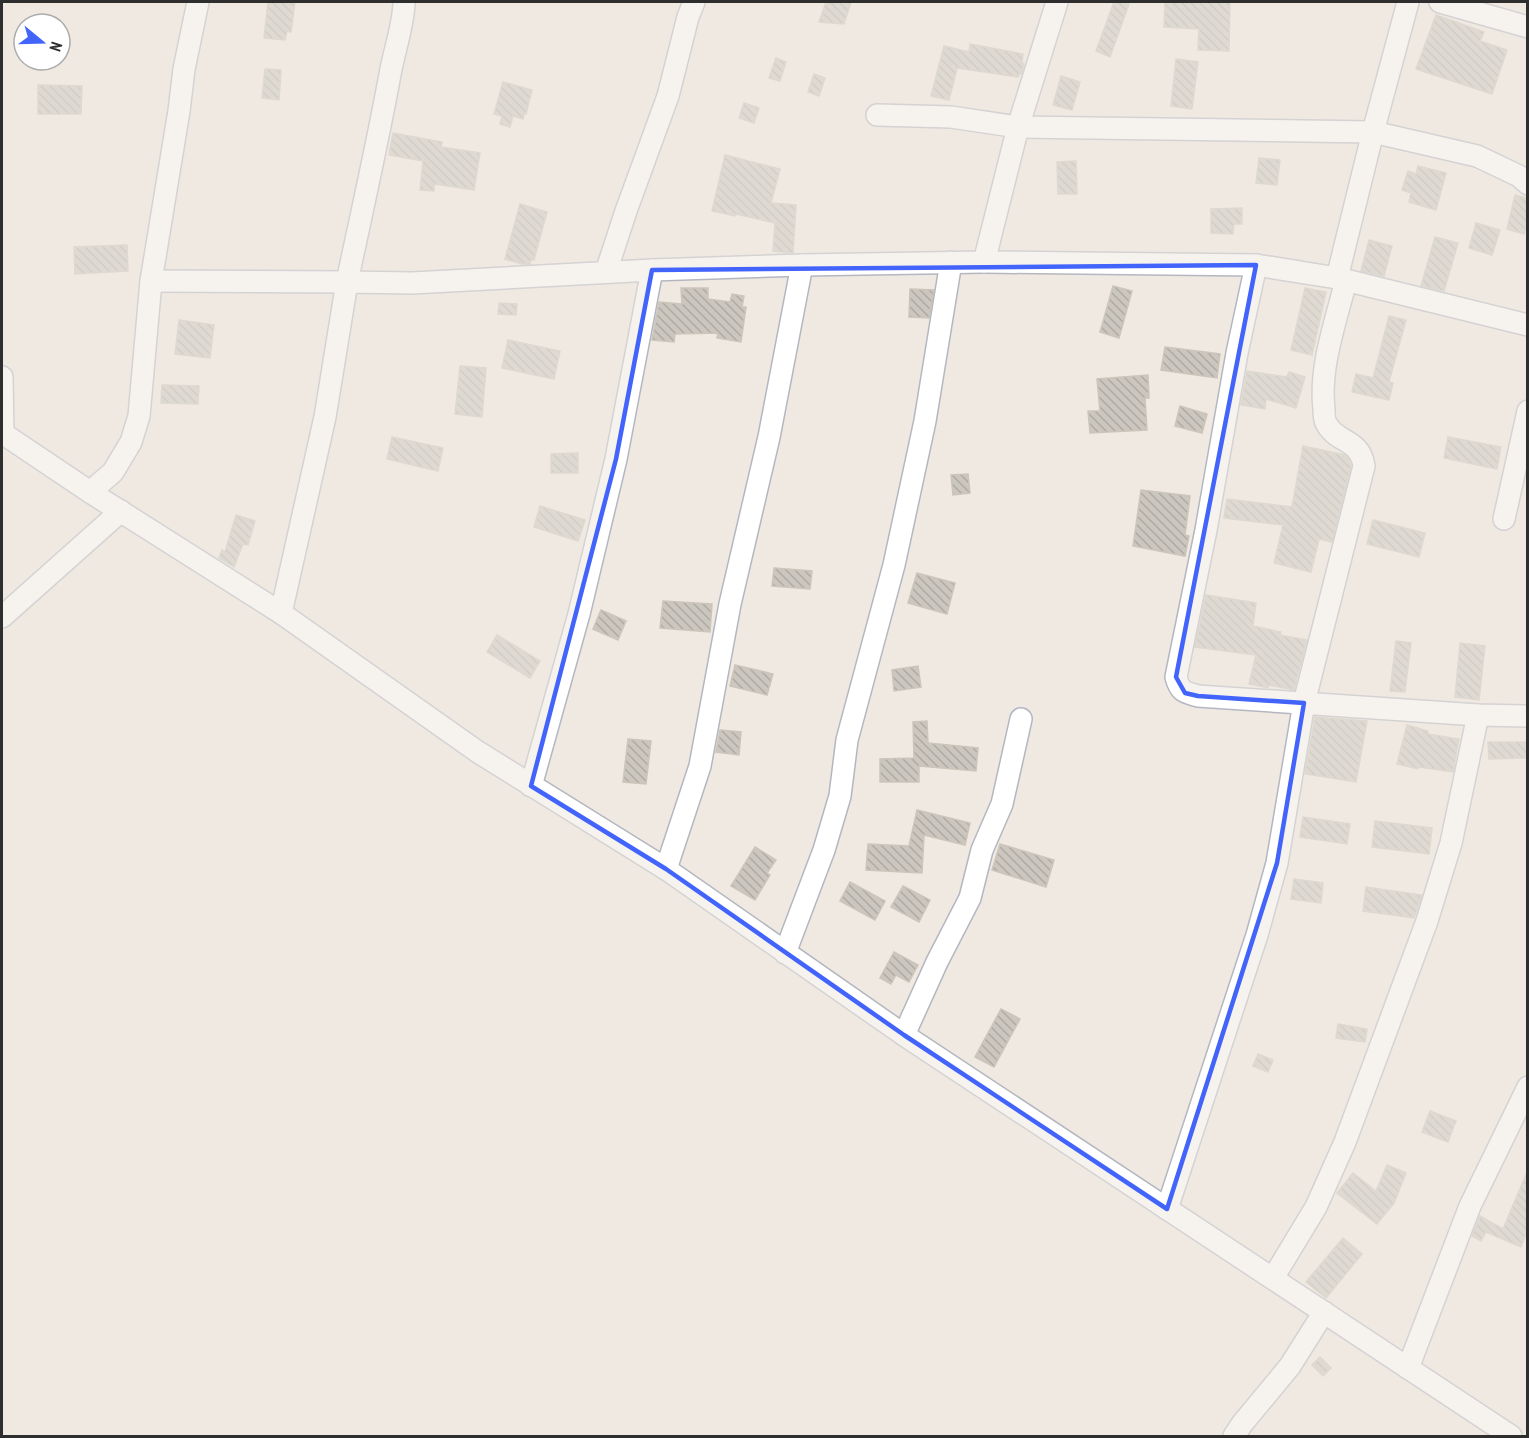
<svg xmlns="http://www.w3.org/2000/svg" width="1529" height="1438" font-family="'PT Sans Narrow',sans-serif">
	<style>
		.building { fill: url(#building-back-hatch); stroke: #cbc5ba; stroke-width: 1.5 }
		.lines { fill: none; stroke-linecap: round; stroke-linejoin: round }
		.minor-casing { stroke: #b4b7c1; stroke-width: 24 }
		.minor { stroke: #fff; stroke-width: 21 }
		.marked { fill: none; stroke: #4264fb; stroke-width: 4.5; stroke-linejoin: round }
	</style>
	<defs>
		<pattern id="building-back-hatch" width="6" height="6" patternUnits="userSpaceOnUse" patternTransform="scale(1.5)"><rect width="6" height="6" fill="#cbc7bf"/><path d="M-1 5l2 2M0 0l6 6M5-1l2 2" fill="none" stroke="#afaba4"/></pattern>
	</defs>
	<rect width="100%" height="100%" fill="#efe9e1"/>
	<g class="building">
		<path d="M268,2H295L291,32L287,31L285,40L264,38Z"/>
		<path d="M826,2H851L844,24L819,22Z"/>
		<path d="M1114,2H1122L1129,4L1110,57L1096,51Z"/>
		<path d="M1165,2H1230L1229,51L1198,50L1199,29L1164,27Z"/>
		<path d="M1436,15L1484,32L1480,41L1507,50L1492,94L1416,69Z"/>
		<path d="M970,44L1023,54L1022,63L1024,64L1021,74H1019L1018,77L957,68L949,100L931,96L944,46L969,52Z"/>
		<path d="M776,58L786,62L780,81L769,78Z"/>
		<path d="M1176,59L1198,62L1192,109L1171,106Z"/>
		<path d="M265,69L281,70L279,100L262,98Z"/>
		<path d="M814,74L825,78L819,96L808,92Z"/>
		<path d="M1061,76L1080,82L1072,110L1053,105Z"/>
		<path d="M503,82L532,90L526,114H524L523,119L513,116L510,127L500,124L502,116L494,114Z"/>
		<path d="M38,85L82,86L81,114H38Z"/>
		<path d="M744,103L759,108L754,123L739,118Z"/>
		<path d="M393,133L442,142L441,147L480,153L474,190L434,184V191L420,190L423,161L389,155Z"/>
		<path d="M725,155L780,169L771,203L796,205L793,253L773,251L775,223L736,214L735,216L712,211Z"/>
		<path d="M1259,158L1280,160L1277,185L1256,183Z"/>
		<path d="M1076,161L1077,194H1058L1057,162Z"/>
		<path d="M1418,166L1446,173L1436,210L1409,202L1411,193L1402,190L1408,171L1416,174Z"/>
		<path d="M1515,195L1527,198V221L1524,234L1507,229Z"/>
		<path d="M520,204L547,212L534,260L531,259L530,264H522L505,259Z"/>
		<path d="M1242,208V224H1234L1233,234L1211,233V209Z"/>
		<path d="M1476,223L1500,230L1492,255L1469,248Z"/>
		<path d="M1435,237L1458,243L1444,291L1421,286Z"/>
		<path d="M1369,240L1392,246L1384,276L1361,271Z"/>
		<path d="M127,245L128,271L75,274L74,247Z"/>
		<path d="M1113,286L1132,291L1119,338L1100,332Z"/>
		<path d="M681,288H708V299L730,302L732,294L744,296L742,307H746L741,342L717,338L718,333L675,334L674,342L652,340L659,302L682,304Z"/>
		<path d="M1305,288L1326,292L1312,355L1291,350Z"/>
		<path d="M910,289L934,290L929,318L909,317Z"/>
		<path d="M499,303L517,304L516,315L498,314Z"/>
		<path d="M1389,316L1406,320L1389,382L1393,383L1389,400L1352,392L1356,374L1373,378Z"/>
		<path d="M179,320L214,325L210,358L175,354Z"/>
		<path d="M508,340L560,351L554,379L502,368Z"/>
		<path d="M1165,347L1220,354L1217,378L1161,370Z"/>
		<path d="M460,366L486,368L482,417L455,414Z"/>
		<path d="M1247,371L1287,377L1289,372L1305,377L1296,408L1266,399L1265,409L1241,405Z"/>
		<path d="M1148,375L1149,398H1145L1147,430L1090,433L1088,411H1100L1097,379Z"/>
		<path d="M162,385L199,386L198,404L161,403Z"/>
		<path d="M1180,406L1207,414L1202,433L1175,426Z"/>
		<path d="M392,437L443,448L438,471L387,459Z"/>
		<path d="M1448,437L1501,447L1497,469L1444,458Z"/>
		<path d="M1303,446L1345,455L1348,458L1351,466L1332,542L1319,539L1311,572L1274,563L1283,525L1224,518L1227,499L1292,507Z"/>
		<path d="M578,453V473H551V454Z"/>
		<path d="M968,474L970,493L953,495L951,475Z"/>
		<path d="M1141,490L1190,496L1185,535L1189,536L1185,556L1133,546Z"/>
		<path d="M540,506L585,520L578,541L534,527Z"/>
		<path d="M236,515L255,521L248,545L243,544L234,567L219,558L222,550L225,552Z"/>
		<path d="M1373,520L1425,533L1419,557L1367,544Z"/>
		<path d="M774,568L812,571L810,589L772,586Z"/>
		<path d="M917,573L955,583L947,614L908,603Z"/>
		<path d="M1206,595L1256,603L1253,626L1281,632L1280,635L1307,640L1294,690L1269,685L1268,688L1249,684L1256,655L1195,647Z"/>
		<path d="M663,601L712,604L710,632L660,628Z"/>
		<path d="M601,610L626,621L618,640L593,629Z"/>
		<path d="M497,635L540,661L530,678L487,652Z"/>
		<path d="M1396,641L1411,643L1405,692L1390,691Z"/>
		<path d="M1460,643L1485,646L1479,700L1455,697Z"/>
		<path d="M735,665L773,674L767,695L730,686Z"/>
		<path d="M918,666L921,687L894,691L892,670Z"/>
		<path d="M1315,717L1367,721L1356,782L1305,774Z"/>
		<path d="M927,721L928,743L978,748L976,771L919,766V782H880V759L914,758L913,722Z"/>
		<path d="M1407,725L1428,731V734L1459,739L1453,772L1419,767L1418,769L1397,764Z"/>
		<path d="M720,730L741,732L739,755L716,752Z"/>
		<path d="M628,739L651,741L646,784L623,782Z"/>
		<path d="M1488,742H1527V758L1489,759Z"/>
		<path d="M917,810L970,823L965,845L924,835L922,873L866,870L868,844L909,846Z"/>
		<path d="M1303,817L1350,824L1347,844L1300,837Z"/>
		<path d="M1375,821L1432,828L1429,854L1372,847Z"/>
		<path d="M1000,844L1054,860L1046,887L992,870Z"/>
		<path d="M755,847L776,860L767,873L770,875L755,900L731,886Z"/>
		<path d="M1294,879L1323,883L1321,903L1291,899Z"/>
		<path d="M850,882L885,901L875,920L840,901Z"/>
		<path d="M903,886L930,900L919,922L891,907Z"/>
		<path d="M1366,887L1422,895L1414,918L1363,911Z"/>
		<path d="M894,952L918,965L909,982L896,975L891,984L880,978Z"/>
		<path d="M1001,1009L1020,1019L994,1067L975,1057Z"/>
		<path d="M1338,1024L1367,1029L1365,1042L1336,1038Z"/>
		<path d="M1258,1054L1273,1060L1268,1072L1253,1066Z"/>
		<path d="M1430,1111L1456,1121L1448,1142L1422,1132Z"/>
		<path d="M1387,1165L1406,1173L1394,1203L1377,1224L1337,1193L1353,1173L1376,1191Z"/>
		<path d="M1527,1172V1231L1521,1247L1486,1232L1481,1241L1472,1236L1480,1216L1503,1229Z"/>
		<path d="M1343,1238L1362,1254L1326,1298L1306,1282Z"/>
		<path d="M1320,1357L1331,1368L1323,1376L1312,1365Z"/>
	</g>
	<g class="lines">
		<defs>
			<g id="minor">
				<path d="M1440,2L1528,27"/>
				<path d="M877,115L951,117L1018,127L1373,132L1477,156L1519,176L1528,184"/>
				<path d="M984,262L1256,265L1337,278L1528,325"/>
				<path d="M1256,265L1237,353L1206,530L1176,677C1180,692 1184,692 1198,696L1478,715L1528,716"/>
				<path d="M606,272L626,211L668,96L688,17L694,2"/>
				<path d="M1337,278L1373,132L1408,2"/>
				<path d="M151,281L347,282C362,211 378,141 391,69C395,49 404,22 404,2"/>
				<path d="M2,377L3,434"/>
				<path d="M2,433L90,492L281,613L478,752L666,869L904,1035L1511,1436"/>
				<path d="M90,492L113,472L131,442L139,416L151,281L179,111L184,69L198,2"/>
				<path d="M1504,519L1528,411"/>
				<path d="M281,613L325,417L347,282L412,283L652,270L802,265L984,262L1018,127L1057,2"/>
				<path d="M2,617L121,511"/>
				<path d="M531,786L579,614L616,459L652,270"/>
				<path d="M666,869L700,766L730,604L769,437L802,265"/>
				<path d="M785,953L824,850L840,796L847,740L894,565L925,421L951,262"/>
				<path d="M904,1035L937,962L970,898L982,850L1002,804L1021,719"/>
				<path d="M1167,1209L1257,935L1277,863L1304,703L1364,466C1360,438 1337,444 1326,423C1324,419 1324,413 1324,409C1319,366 1336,322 1346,280"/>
				<path d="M1273,1278L1316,1207L1345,1142L1427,921L1451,843L1478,715"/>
				<path d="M1408,1368L1470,1206L1528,1087"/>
				<path d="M1234,1436L1242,1424L1290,1366L1324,1312"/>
			</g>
		</defs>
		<use href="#minor" class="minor-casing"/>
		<use href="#minor" class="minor"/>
	</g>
	<path d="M0 0H1529V1438H0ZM1256,265L1176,677L1185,693L1198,696L1304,703L1277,863L1167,1209L904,1035L666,869L531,786L616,459L652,270Z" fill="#efe9e1" fill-opacity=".55" fill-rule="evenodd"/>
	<path class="marked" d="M1256,265L1176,677L1185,693L1198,696L1304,703L1277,863L1167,1209L904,1035L666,869L531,786L616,459L652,270Z"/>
	<rect width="1529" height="1438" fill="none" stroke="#2e2e2e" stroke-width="6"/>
	<g transform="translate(42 42) rotate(109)"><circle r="28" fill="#ffffff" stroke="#ababab" stroke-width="1.5"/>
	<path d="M0-4.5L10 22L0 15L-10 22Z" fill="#4264fb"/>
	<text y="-9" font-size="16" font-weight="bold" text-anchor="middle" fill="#2e2e2e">N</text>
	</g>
</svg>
